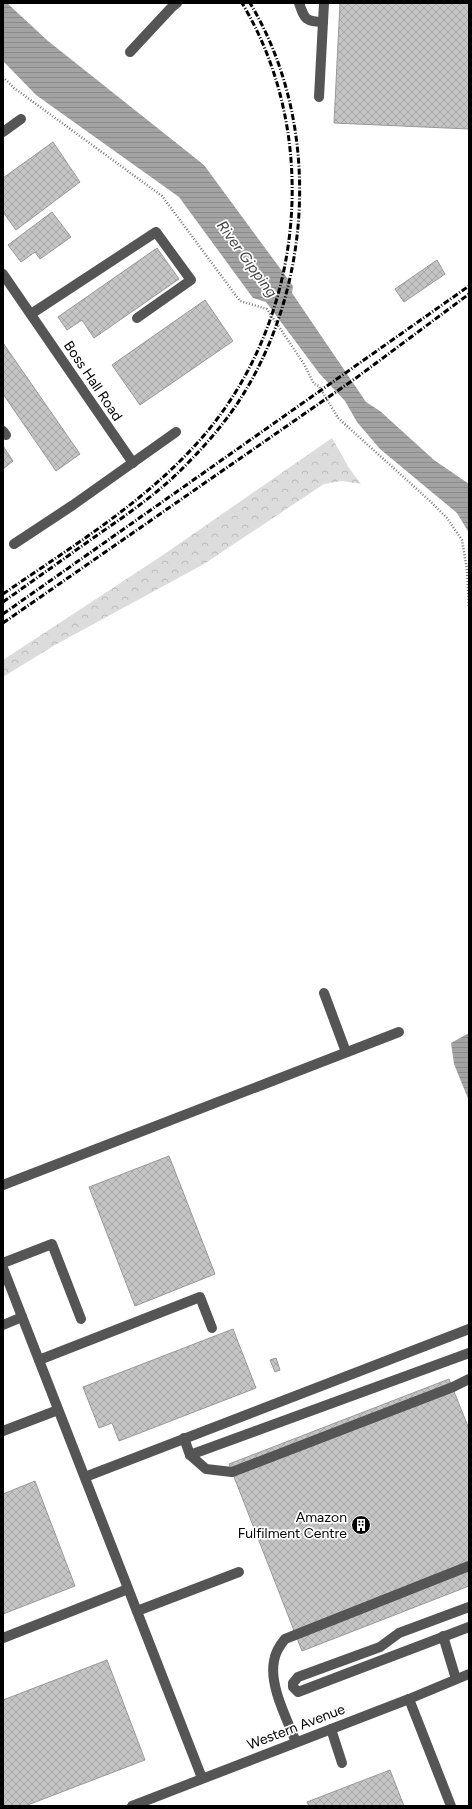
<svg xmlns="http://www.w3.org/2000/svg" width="472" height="1809" font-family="Figtree,sans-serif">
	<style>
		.forest { fill: url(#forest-crowns) }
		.water { fill: url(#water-rules) }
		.building { fill: url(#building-cross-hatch); stroke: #999 }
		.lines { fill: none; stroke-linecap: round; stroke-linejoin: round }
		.path { stroke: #777; stroke-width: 2.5; stroke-dasharray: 1 2; stroke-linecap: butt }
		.minor { stroke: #555; stroke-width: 10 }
		.rail { stroke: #000; stroke-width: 3; stroke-dasharray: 6 2 1 2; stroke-linecap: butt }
		.labels { text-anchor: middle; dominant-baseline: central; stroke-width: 3.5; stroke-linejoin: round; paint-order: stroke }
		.street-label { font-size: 14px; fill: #000; stroke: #fff }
		.poi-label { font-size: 14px; fill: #000; stroke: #fff; text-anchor: end }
		.water-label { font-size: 15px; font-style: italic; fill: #444; stroke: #fff }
	</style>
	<defs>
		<pattern id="forest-crowns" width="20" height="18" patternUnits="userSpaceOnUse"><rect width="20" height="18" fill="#dcdcdc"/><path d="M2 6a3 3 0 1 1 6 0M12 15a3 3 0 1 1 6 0" fill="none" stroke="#bbb"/></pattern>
		<pattern id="water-rules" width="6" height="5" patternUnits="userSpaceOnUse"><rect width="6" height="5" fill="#a3a3a3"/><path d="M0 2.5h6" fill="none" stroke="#8b8b8b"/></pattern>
		<pattern id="building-cross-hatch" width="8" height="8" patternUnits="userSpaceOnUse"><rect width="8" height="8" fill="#c4c4c4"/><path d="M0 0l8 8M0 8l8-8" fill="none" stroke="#a7a7a7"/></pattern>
	</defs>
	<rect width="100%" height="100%" fill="#fff"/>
	<path class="forest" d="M332,438L349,468L361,484L342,481L324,484L204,564L55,645L3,677V660L160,557Z"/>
	<g class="water">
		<path d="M3,3H7L48,41L204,165L293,286L292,293L366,402L380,411L434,460L469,484V533L457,513L380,449L357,422L345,401L319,373L266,302L253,298L179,197L36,95L3,61Z"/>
		<path d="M469,1033V1101L454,1064L451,1043Z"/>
	</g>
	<g class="building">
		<path d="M340,3H469V129L334,123Z"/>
		<path d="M53,142L80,182L16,230L3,212V178Z"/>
		<path d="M52,212L71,237L40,259L35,252L21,262L8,245Z"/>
		<path d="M157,248L179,279L94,338L82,320L67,330L58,317Z"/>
		<path d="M437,260L445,274L404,302L395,289Z"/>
		<path d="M205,300L233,341L140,405L112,365Z"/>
		<path d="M3,343L80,454L56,471L3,394Z"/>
		<path d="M3,446L13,461L3,469Z"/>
		<path d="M169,1156L215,1274L135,1306L89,1187Z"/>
		<path d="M233,1329L256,1388L119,1441L112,1423L99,1428L83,1387Z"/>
		<path d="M276,1358L280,1370L275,1372L270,1360Z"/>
		<path d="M449,1379L469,1429V1586L302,1651L229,1464Z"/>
		<path d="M35,1481L75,1586L3,1614V1494Z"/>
		<path d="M107,1660L145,1760L25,1806H3V1700Z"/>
		<path d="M390,1770L404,1806H309L307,1802Z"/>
	</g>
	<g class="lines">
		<path class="path" d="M3,77L14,88L162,196L240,301L267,309L304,364L314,384L319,386L338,418L429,500L447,518L462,540L467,570L469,607"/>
		<g class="minor">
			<path d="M299,3C305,20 305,21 323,22"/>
			<path d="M130,52L171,8L177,3"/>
			<path d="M319,97L324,3"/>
			<path d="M3,132L21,119"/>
			<path d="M3,274L133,463"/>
			<path d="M31,314L156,232L191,280L137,318"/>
			<path d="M3,431L6,435"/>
			<path d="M14,544L73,505L176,432"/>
			<path d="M324,993L346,1052"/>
			<path d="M3,1185L399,1032"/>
			<path d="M3,1263L52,1244L81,1319"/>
			<path d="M3,1268L202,1778"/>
			<path d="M3,1325L22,1317"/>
			<path d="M39,1360L200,1297L212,1328"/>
			<path d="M3,1431L58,1410"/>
			<path d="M184,1438L190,1455L206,1469L232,1472L453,1387L469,1379"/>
			<path d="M190,1455L469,1353"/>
			<path d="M85,1477L469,1329"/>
			<path d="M469,1607L399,1633L380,1647L298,1677L293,1683V1687L298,1692L306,1689L469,1627"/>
			<path d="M137,1611L239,1572"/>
			<path d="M443,1636L456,1679"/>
			<path d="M3,1638L128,1589"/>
			<path d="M409,1699L451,1806"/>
			<path d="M331,1729L342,1763"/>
			<path d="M296,1742C287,1719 269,1686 274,1661C275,1653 280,1645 285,1639L469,1566"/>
			<path d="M132,1806L409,1699L469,1674"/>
		</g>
		<g class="rail">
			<path d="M3,594C71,547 144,503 199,441C304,324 323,138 242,3"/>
			<path d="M3,602C34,580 65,558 96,536C125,516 154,496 180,471C200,451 221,428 237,404C314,288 322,123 250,3"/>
			<path d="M3,614L469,286"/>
			<path d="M3,623L356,378L469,294"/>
		</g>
	</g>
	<defs>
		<symbol id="building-disc" viewBox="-11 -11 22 22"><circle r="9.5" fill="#000" stroke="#fff"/><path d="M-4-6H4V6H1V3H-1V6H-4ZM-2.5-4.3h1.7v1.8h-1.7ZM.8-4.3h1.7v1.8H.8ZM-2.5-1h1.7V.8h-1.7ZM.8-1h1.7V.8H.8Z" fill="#fff"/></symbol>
	</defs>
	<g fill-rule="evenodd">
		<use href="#building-disc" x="350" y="1514" width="22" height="22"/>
	</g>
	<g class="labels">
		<g class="street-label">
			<text transform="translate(93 381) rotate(56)">Boss Hall Road</text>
			<text transform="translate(296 1727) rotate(-21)">Western Avenue</text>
		</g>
		<g class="poi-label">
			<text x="347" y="1517">Amazon<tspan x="347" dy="16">Fulfilment Centre</tspan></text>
		</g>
		<g class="water-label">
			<text transform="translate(247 259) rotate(54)">River Gipping</text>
		</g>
	</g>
	<rect width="472" height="1809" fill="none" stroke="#000000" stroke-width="8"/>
</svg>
